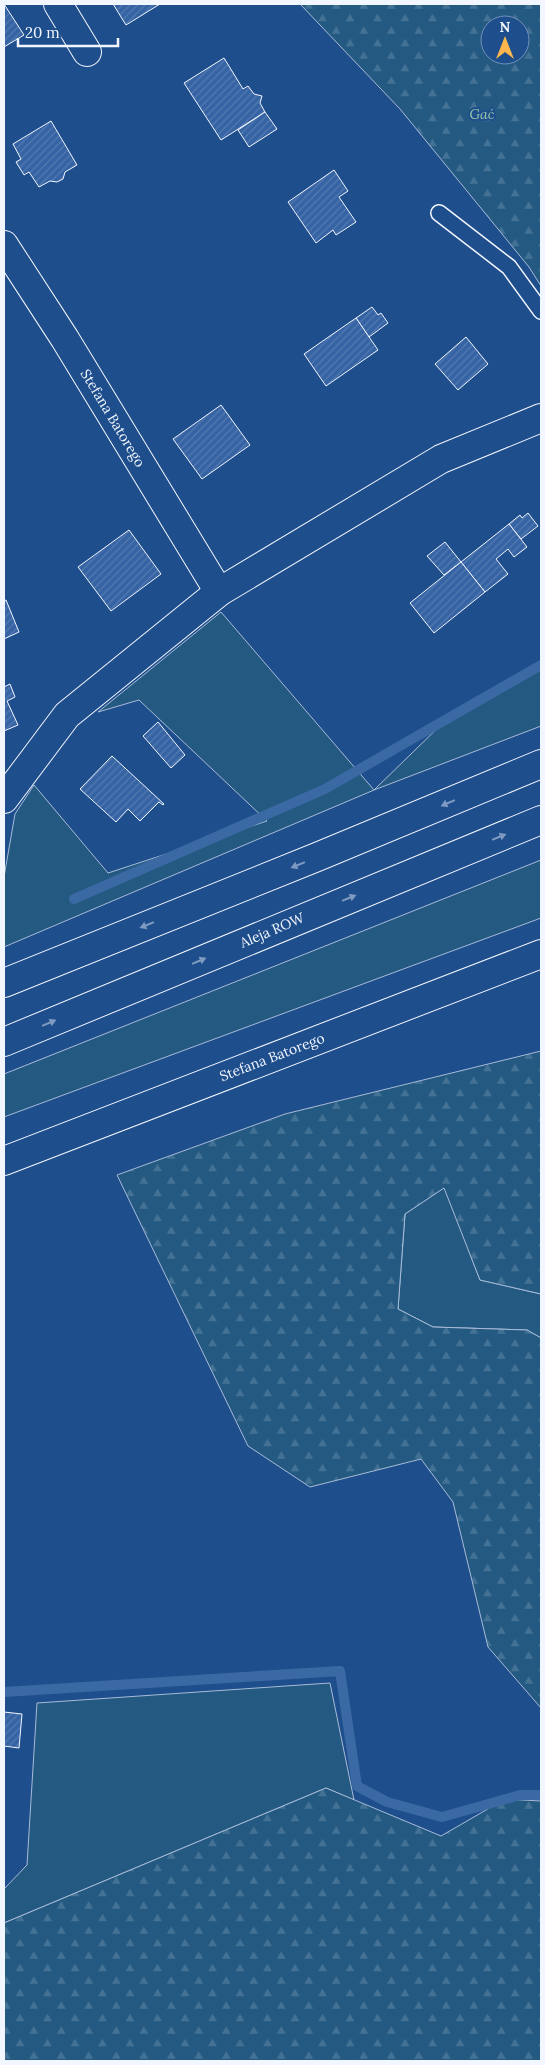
<svg xmlns="http://www.w3.org/2000/svg" width="545" height="2065" font-family="Lora,serif">
	<style>
		.grass { fill: #245a82; stroke: #a8bbd7 }
		.forest { fill: url(#forest-firs); stroke: #a8bbd7; fill-rule: evenodd }
		.lines { fill: none; stroke-linecap: round; stroke-linejoin: round }
		.stream { stroke: #3b69a3; stroke-width: 10 }
		.building { fill: url(#building-hatch); stroke: #f2f6ff }
		.service-casing { stroke: #f2f6ff; stroke-width: 18 }
		.minor-casing { stroke: #f2f6ff; stroke-width: 30 }
		.primary-casing { stroke: #f2f6ff; stroke-width: 30 }
		.service { stroke: #1f4e8c; stroke-width: 15 }
		.minor { stroke: #1f4e8c; stroke-width: 28 }
		.primary { stroke: #1f4e8c; stroke-width: 28 }
		.oneway { fill: #7e9ac0 }
		.labels { text-anchor: middle; dominant-baseline: central; stroke-width: 4; stroke-linejoin: round; paint-order: stroke }
		.park-label { font-size: 14px; font-style: italic; fill: #97c8a6; stroke: #1f4e8c }
		.street-label { font-size: 14px; fill: #f2f6ff; stroke: #1f4e8c }
	</style>
	<defs>
		<pattern id="forest-firs" width="22" height="20" patternUnits="userSpaceOnUse" patternTransform="scale(1.25)"><rect width="22" height="20" fill="#245a82"/><path d="M5 1l3.5 6h-7zM16 11l3.5 6h-7z" fill="#447295"/></pattern>
		<pattern id="building-hatch" width="6" height="6" patternUnits="userSpaceOnUse" patternTransform="scale(1.25)"><rect width="6" height="6" fill="#3563a3"/><path d="M-1 1l2-2M0 6l6-6M5 7l2-2" fill="none" stroke="#537ab1"/></pattern>
	</defs>
	<rect width="100%" height="100%" fill="#1f4e8c"/>
	<g class="grass">
		<path d="M221,612L374,790L448,718L541,665V726L374,790L4,947V877L15,814L34,785L108,873L267,821L139,700L98,712Z"/>
		<path d="M541,860V918L4,1117V1074Z"/>
		<path d="M445,1187L480,1280L541,1294V1338L527,1330L433,1327L398,1309L405,1214Z"/>
		<path d="M330,1683L354,1800L326,1788L4,1923V1889L27,1865L37,1703Z"/>
	</g>
	<g class="forest">
		<path d="M300,4H541V286L529,267L400,109ZM490,25H520V55H490Z"/>
		<path d="M541,1051V1294L480,1280L444,1188L405,1214L398,1309L433,1327L527,1330L541,1338V1708L488,1647L453,1502L421,1459L310,1487L248,1446L117,1175L285,1114Z"/>
		<path d="M326,1788L441,1836L505,1799L541,1801V2061H4V1923Z"/>
	</g>
	<g class="lines">
		<g class="stream">
			<path d="M74,899L325,789L541,665"/>
			<path d="M4,1692L340,1671L357,1786L387,1802L442,1817L520,1795H541"/>
		</g>
	</g>
	<g class="building">
		<path d="M4,4L24,35L4,47Z"/>
		<path d="M113,4H160L126,25Z"/>
		<path d="M224,58L243,89L248,86L254,94L262,96L260,103L265,112L221,140L184,83Z"/>
		<path d="M265,112L277,129L249,147L238,130Z"/>
		<path d="M51,121L77,165L65,172L63,179L57,182L50,181L39,187L29,172L24,175L16,162L21,159L13,144Z"/>
		<path d="M334,170L348,191L339,197L356,222L336,235L333,230L316,243L288,202Z"/>
		<path d="M372,307L378,315L381,313L388,323L369,337L356,318Z"/>
		<path d="M356,318L378,350L326,386L304,354Z"/>
		<path d="M466,337L488,364L458,390L435,364Z"/>
		<path d="M221,405L250,445L202,479L173,439Z"/>
		<path d="M528,513L538,526L521,539L509,524L520,515L522,518Z"/>
		<path d="M509,524L527,547L514,557L508,549L496,559L508,574L485,592L461,562Z"/>
		<path d="M129,530L161,574L111,611L78,567Z"/>
		<path d="M445,542L461,562L444,575L427,556Z"/>
		<path d="M461,562L485,592L434,633L410,603Z"/>
		<path d="M6,600L19,632L4,639V601Z"/>
		<path d="M10,684L15,697L7,701L18,725L4,731V687Z"/>
		<path d="M158,722L185,755L171,768L143,736Z"/>
		<path d="M112,756L164,804L163,805L159,802L140,821L128,809L116,822L80,789Z"/>
		<path d="M4,1712L22,1714L19,1748L4,1746Z"/>
	</g>
	<g class="lines">
		<defs>
			<path id="service" d="M439,213L509,267L541,311"/>
			<g id="minor">
				<path d="M58,4L87,52"/>
				<path d="M4,245L65,339L219,592"/>
				<path d="M4,799L67,715L219,592L441,459L541,418"/>
				<path d="M4,1161L541,954"/>
			</g>
			<g id="primary">
				<path d="M4,983L317,857L541,764"/>
				<path d="M4,1042L541,820"/>
			</g>
		</defs>
		<use href="#service" class="service-casing"/>
		<use href="#minor" class="minor-casing"/>
		<use href="#primary" class="primary-casing"/>
		<use href="#service" class="service"/>
		<use href="#minor" class="minor"/>
		<use href="#primary" class="primary"/>
	</g>
	<defs><path id="oneway-solid" d="M-6-.8H1V-3.2L6.5 0L1 3.2V.8H-6Z" transform="scale(1.25)"/></defs>
	<g class="oneway">
		<use href="#oneway-solid" transform="translate(448 803) rotate(157)"/>
		<use href="#oneway-solid" transform="translate(499 837) rotate(-22)"/>
		<use href="#oneway-solid" transform="translate(298 865) rotate(158)"/>
		<use href="#oneway-solid" transform="translate(349 898) rotate(-22)"/>
		<use href="#oneway-solid" transform="translate(147 925) rotate(158)"/>
		<use href="#oneway-solid" transform="translate(199 961) rotate(-23)"/>
		<use href="#oneway-solid" transform="translate(49 1023) rotate(-23)"/>
	</g>
	<g class="labels">
		<g class="park-label">
			<text x="482" y="114">Gać</text>
		</g>
		<g class="street-label">
			<text transform="translate(113 418) rotate(59)">Stefana Batorego</text>
			<text transform="translate(272 930) rotate(-23)">Aleja ROW</text>
			<text transform="translate(272 1057) rotate(-21)">Stefana Batorego</text>
		</g>
	</g>
	<rect width="545" height="2065" fill="none" stroke="#f2f6ff" stroke-width="10"/>
	<g transform="translate(505 40)"><circle r="24" fill="#1f4e8c" stroke="#7391ba"/>
	<path d="M0-4L9 19L0 12L-9 19Z" fill="#ffb74d"/>
	<text y="-8" font-size="14" font-weight="bold" text-anchor="middle" fill="#f2f6ff">N</text>
	</g>
	<path d="M18 38v8h100v-8" fill="none" stroke="#f2f6ff" stroke-width="2.5"/>
	<text x="25" y="38" font-size="15" fill="#f2f6ff" stroke="#1f4e8c" stroke-width="4" paint-order="stroke">20 m</text>
</svg>
